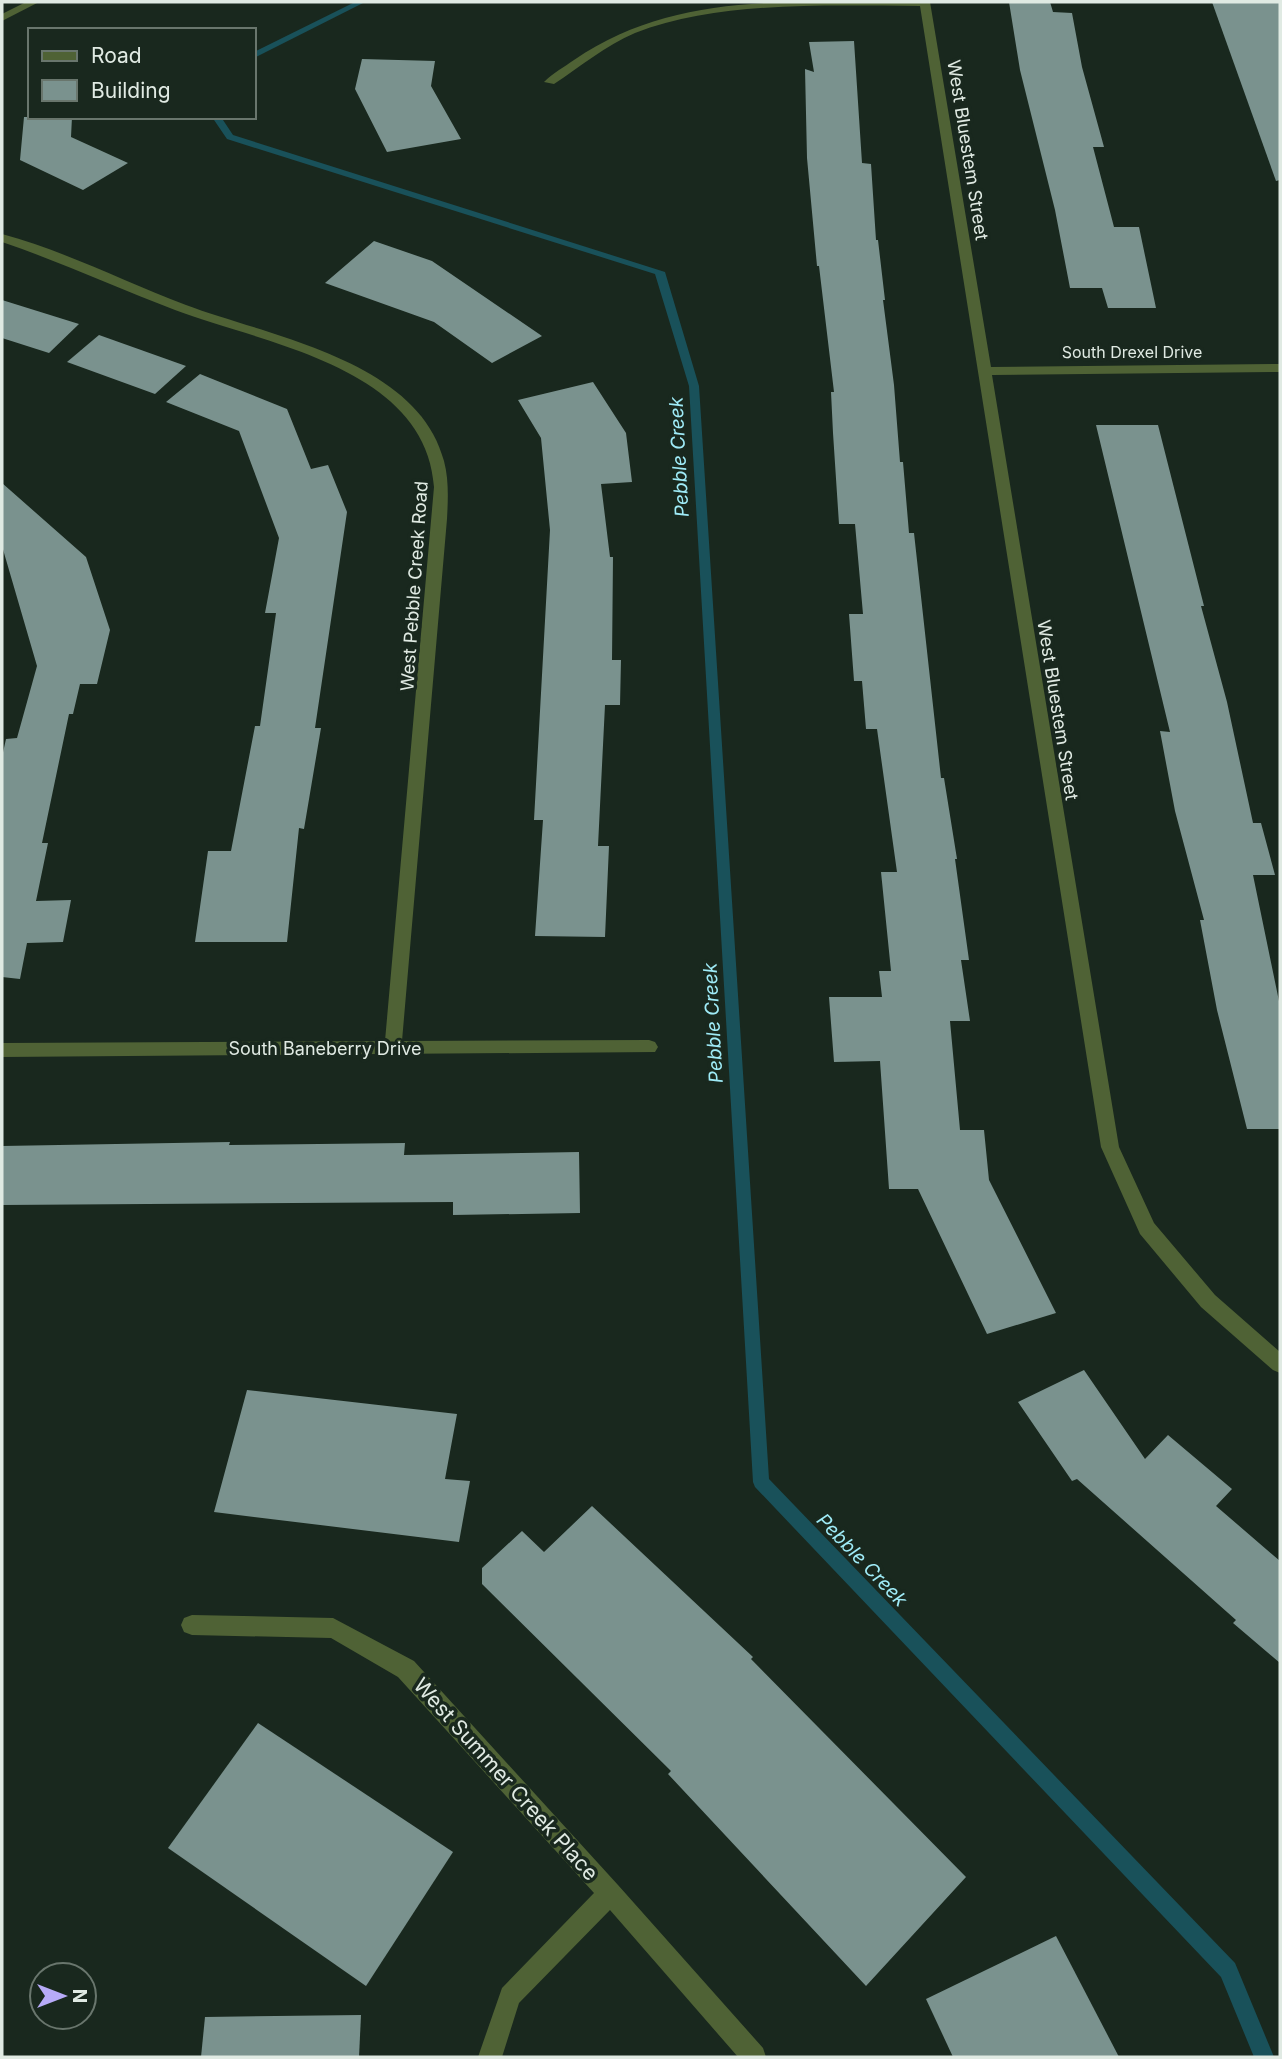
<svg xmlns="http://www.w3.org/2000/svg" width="1282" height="2059" font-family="Inter,sans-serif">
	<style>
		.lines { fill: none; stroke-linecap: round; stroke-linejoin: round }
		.stream { fill: #19515a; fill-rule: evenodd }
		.building { fill: #7a928e }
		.minor { fill: #4f6235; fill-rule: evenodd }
		.labels { text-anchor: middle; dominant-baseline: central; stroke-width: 7; stroke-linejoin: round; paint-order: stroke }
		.far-street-label { font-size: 16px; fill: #e0eae3; stroke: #19281e }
		.street-label { font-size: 18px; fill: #e0eae3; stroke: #19281e }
		.water-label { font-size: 19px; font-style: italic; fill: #9febf7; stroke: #19281e }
		.near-street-label { font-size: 21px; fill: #e0eae3; stroke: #19281e }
	</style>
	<rect width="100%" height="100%" fill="#19281e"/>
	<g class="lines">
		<g class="stream">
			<path d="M355,2H365L254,58V52Z"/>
			<path d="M212,117H221L233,135L665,272L699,386L769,1479L1235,1963L1274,2057H1254L1221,1977L755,1487L753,1482L689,386L655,274L227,139Z"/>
		</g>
	</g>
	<g class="building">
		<path d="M1009,2H1050L1053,12L1072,13L1082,67L1104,147H1093L1114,227H1139L1156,308H1108L1102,288H1070L1055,210L1020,70Z"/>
		<path d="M1212,2H1280V180L1276,181Z"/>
		<path d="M854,41L862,163L871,164L876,240H878L885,300H883L894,385L900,462H903L909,533H914L941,778H944L957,859H955L969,960H961L970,1021H950L960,1130H984L989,1180L1056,1313L987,1334L918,1189H889L880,1061L834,1062L829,997H882L879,971H891L881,872H897L877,729H866L862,681H854L849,614H863L855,524H839L833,433L831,392H834L819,266H817L807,158L805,69L814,72L809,42Z"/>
		<path d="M362,59L435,61L431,86L461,139L387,152L355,89Z"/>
		<path d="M24,117H72L71,137L128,163L83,190L20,160Z"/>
		<path d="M374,241L432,261L542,336L492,363L434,322L325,283Z"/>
		<path d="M2,300L79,324L49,353L2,338Z"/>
		<path d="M99,335L186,366L155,394L67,362Z"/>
		<path d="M200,374L287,409L311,469L328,465L347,512L315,728H321L304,829L299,828L287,942H195L208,851H231L255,726H260L276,613H265L279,538L239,431L166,402Z"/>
		<path d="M593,382L626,433L632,482L601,484L610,557H613L612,660H621L620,705H605L598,846H609L605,937L535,936L543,820H534L550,530L541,438L518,400Z"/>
		<path d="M1096,425H1158L1204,606H1201L1227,702L1253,823H1261L1275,875H1253L1280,1006V1129H1247L1217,1010L1200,920H1204L1175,811L1160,731L1170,732Z"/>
		<path d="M2,483L86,557L110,630L97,684H80L73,714H69L42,843H48L36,901L71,900L63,942L27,943L20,979L2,977V757L6,739L17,738L37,666L2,546Z"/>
		<path d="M230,1142L229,1145L405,1143L404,1155L579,1152L580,1213L453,1215V1202L2,1205V1146Z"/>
		<path d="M1084,1370L1145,1459L1168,1435L1232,1489L1216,1506L1280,1561V1663L1233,1623L1236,1620L1077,1479L1072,1481L1018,1402Z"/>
		<path d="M247,1390L457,1414L445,1479L470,1481L459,1542L214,1512Z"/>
		<path d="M592,1506L753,1657L751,1659L966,1877L866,1986L668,1774L671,1771L482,1584V1568L522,1531L544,1552Z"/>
		<path d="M258,1723L453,1852L366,1986L168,1848Z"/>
		<path d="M1056,1936L1119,2057H953L926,1999Z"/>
		<path d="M361,2015L359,2057H201L205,2017Z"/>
	</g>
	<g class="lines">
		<g class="minor">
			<path d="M26,2H39L2,21V14Z"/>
			<path d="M783,2H930L991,367L1280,364V372L992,375L1119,1147L1154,1223L1215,1295L1280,1352V1373L1273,1370L1201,1307L1140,1234L1101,1147L920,6C830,6 721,0 635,33C606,45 580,67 554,84L544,82C553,73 564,67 574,60C638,16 707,5 783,2Z"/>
			<path d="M2,234C65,251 125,282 186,305C268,336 418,360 444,461C449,480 448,500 447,519L402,1041L649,1040L655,1042L658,1047L655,1052L2,1057V1043L385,1041L434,487C426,367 265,344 175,310C117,288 61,262 2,242Z"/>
			<path d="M192,1615L333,1618L414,1661L618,1885L763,2048L766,2057H738L610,1910L519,2003L502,2057H478L502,1988L594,1893L398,1677L331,1638L192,1635L184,1632L181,1625L184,1618Z"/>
		</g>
	</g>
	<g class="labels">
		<g class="far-street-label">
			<text x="1132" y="352">South Drexel Drive</text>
		</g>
		<g class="street-label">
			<text transform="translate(968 150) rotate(81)">West Bluestem Street</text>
			<text transform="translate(414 586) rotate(-86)">West Pebble Creek Road</text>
			<text transform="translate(1058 710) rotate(81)">West Bluestem Street</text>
			<text x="325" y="1048">South Baneberry Drive</text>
		</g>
		<g class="water-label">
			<text transform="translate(679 457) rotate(-93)">Pebble Creek</text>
			<text transform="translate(713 1023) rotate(-93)">Pebble Creek</text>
			<text transform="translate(862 1560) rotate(46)">Pebble Creek</text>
		</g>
		<g class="near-street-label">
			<text transform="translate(506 1779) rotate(48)">West Summer Creek Place</text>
		</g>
	</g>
	<rect width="1282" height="2059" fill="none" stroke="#e0eae3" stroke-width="7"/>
	<rect x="28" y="28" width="228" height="91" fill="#19281e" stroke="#69766d" stroke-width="2"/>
	<rect x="42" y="51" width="35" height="10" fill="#4f6235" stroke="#69766d" stroke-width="2"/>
	<text x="91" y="63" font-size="21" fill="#e0eae3">Road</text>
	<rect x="42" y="80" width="35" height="21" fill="#7a928e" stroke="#69766d" stroke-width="2"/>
	<text x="91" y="98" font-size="21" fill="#e0eae3">Building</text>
	<g transform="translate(63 1996) rotate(90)"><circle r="33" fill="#19281e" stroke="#69766d" stroke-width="2"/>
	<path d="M0-5L12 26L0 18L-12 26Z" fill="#b7abf8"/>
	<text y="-10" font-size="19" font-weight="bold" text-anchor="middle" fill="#e0eae3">N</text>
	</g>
</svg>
